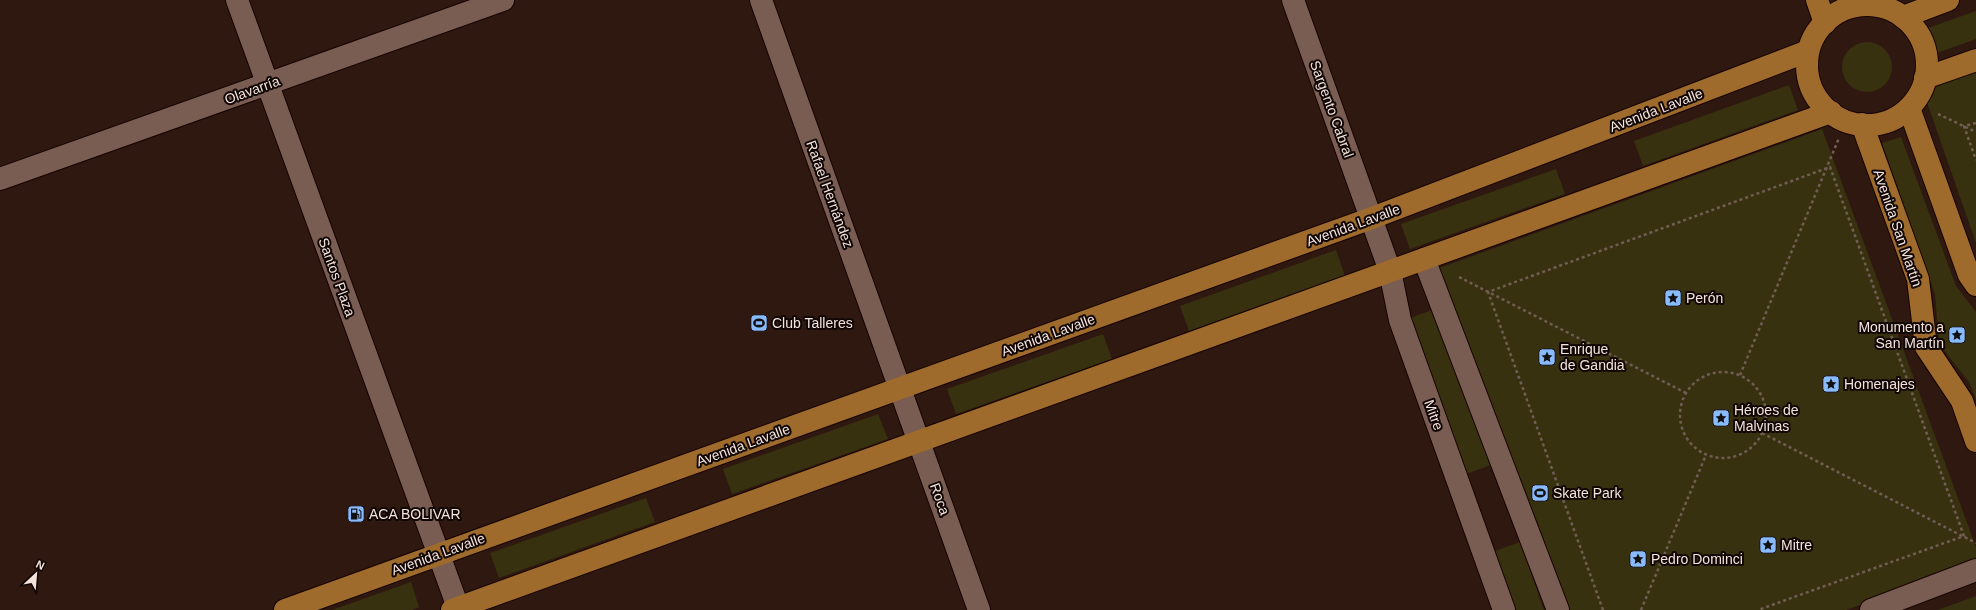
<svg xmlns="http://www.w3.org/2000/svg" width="1976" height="610" font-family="Arial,sans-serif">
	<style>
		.green { fill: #38310f }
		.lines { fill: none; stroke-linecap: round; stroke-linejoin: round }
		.minor-casing { stroke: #160300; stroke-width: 24 }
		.major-casing { stroke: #160300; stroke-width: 24 }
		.path { stroke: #725d55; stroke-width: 2.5; stroke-dasharray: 3 3; stroke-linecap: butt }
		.minor { stroke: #795d53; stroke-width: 22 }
		.major { stroke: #9e6b2c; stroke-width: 22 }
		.labels { text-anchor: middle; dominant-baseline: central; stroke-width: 4; stroke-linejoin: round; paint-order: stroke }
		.street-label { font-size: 14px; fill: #f4e3dd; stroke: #100604 }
		.poi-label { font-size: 14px; fill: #f4e3dd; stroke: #100604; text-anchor: start }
	</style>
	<rect width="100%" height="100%" fill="#2f1810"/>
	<g class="green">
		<path d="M1976,11V39L1937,53L1928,28Z"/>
		<circle cx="1867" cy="67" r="25"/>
		<path d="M1976,69V243L1922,88Z"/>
		<path d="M1789,85L1798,110L1643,166L1634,141Z"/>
		<path d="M1822,129L1976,547V563L1846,610H1559L1434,270Z"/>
		<path d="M1901,137L1956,286L1976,312V400L1969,382L1939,344L1935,294L1882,143Z"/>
		<path d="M1556,169L1565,194L1410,249L1401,224Z"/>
		<path d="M1336,250L1345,276L1189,331L1180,306Z"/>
		<path d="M1435,309L1491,465L1466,474L1410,318Z"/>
		<path d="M1103,334L1112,359L956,414L947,389Z"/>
		<path d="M878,414L888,439L732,494L723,469Z"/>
		<path d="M646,498L655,522L499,578L490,553Z"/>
		<path d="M1520,542L1544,610H1516L1495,551Z"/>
		<path d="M411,582L419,607L412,610H332Z"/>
		<path d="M1976,596V610H1938Z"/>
	</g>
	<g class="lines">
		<defs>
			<g id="minor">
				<path d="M237,0L459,610"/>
				<path d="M761,0L979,610"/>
				<path d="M1293,0L1390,271L1400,320L1504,610"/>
				<path d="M0,179L503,0"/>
				<path d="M1424,259L1558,610"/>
				<path d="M1871,610L1976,570"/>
			</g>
			<g id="major">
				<path d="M1817,0L1825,23"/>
				<circle cx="1867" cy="65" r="60"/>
				<path d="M1903,17L1948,0"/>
				<path d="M1925,78L1976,60"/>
				<path d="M1909,108L1969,275L1976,285"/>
				<path d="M1862,124L1918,279L1926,347L1962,401L1976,441"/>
				<path d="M285,610L1372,218L1808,51"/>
				<path d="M452,610L1831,112"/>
			</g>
		</defs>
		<use href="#minor" class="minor-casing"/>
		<use href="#major" class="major-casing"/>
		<g class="path">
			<path d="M1938,114L1976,132"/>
			<path d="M1976,123L1964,126L1976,160"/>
			<path d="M1459,277L1686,393"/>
			<circle cx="1723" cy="415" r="43"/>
			<path d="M1740,375L1839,138"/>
			<path d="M1762,433L1976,543"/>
			<path d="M1603,610L1488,292L1830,167L1964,536L1758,610"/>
			<path d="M1641,610L1706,455"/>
		</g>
		<use href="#minor" class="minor"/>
		<use href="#major" class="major"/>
	</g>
	<defs>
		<symbol id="sight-square" viewBox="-11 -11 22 22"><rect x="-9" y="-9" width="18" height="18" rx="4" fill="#88bafc" stroke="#100604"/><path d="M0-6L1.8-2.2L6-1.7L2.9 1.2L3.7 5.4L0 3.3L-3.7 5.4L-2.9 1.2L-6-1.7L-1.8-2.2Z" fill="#111"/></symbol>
		<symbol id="stadium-square" viewBox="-11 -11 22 22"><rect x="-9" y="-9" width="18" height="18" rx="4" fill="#88bafc" stroke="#100604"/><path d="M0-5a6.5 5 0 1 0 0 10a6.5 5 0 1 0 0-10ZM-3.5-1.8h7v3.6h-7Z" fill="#111"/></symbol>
		<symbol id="fuel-square" viewBox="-11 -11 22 22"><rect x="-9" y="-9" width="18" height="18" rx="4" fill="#88bafc" stroke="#100604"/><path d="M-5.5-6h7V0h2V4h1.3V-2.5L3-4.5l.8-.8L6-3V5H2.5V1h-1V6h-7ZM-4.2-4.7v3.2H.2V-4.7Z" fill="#111"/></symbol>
	</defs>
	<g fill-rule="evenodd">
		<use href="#sight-square" x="1663" y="288" width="20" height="20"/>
		<use href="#stadium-square" x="749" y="313" width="20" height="20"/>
		<use href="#sight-square" x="1947" y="325" width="20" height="20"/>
		<use href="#sight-square" x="1537" y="347" width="20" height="20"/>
		<use href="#sight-square" x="1821" y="374" width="20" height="20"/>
		<use href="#sight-square" x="1711" y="408" width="20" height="20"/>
		<use href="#stadium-square" x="1530" y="483" width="20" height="20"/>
		<use href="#fuel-square" x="346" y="504" width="20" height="20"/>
		<use href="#sight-square" x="1758" y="535" width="20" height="20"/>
		<use href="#sight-square" x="1628" y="549" width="20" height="20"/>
	</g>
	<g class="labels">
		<g class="street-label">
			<text transform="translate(252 90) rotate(-20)">Olavarría</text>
			<text transform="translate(1332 109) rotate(70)">Sargento Cabral</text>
			<text transform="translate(1656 110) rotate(-21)">Avenida Lavalle</text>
			<text transform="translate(830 194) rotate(70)">Rafael Hernández</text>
			<text transform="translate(1353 225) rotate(-20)">Avenida Lavalle</text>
			<text transform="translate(1898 228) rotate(71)">Avenida San Martín</text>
			<text transform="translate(337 277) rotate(70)">Santos Plaza</text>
			<text transform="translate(1048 335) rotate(-20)">Avenida Lavalle</text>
			<text transform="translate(1434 415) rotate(70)">Mitre</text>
			<text transform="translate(743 445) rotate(-20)">Avenida Lavalle</text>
			<text transform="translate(940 499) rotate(70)">Roca</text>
			<text transform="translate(438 554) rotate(-20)">Avenida Lavalle</text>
		</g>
		<g class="poi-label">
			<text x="1686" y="298">Perón</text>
			<text x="772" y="323">Club Talleres</text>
			<text x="1944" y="327" text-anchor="end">Monumento a<tspan x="1944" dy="16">San Martín</tspan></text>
			<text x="1560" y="349">Enrique<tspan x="1560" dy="16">de Gandia</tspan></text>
			<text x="1844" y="384">Homenajes</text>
			<text x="1734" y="410">Héroes de<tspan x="1734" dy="16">Malvinas</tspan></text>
			<text x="1553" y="493">Skate Park</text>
			<text x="369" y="514">ACA BOLIVAR</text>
			<text x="1781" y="545">Mitre</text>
			<text x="1651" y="559">Pedro Dominci</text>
		</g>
	</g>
	<g transform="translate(36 574) rotate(26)" stroke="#100604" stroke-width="3" paint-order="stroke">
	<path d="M0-3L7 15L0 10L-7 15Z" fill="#f4e3dd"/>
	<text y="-6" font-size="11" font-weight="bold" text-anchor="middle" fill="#f4e3dd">N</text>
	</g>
</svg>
